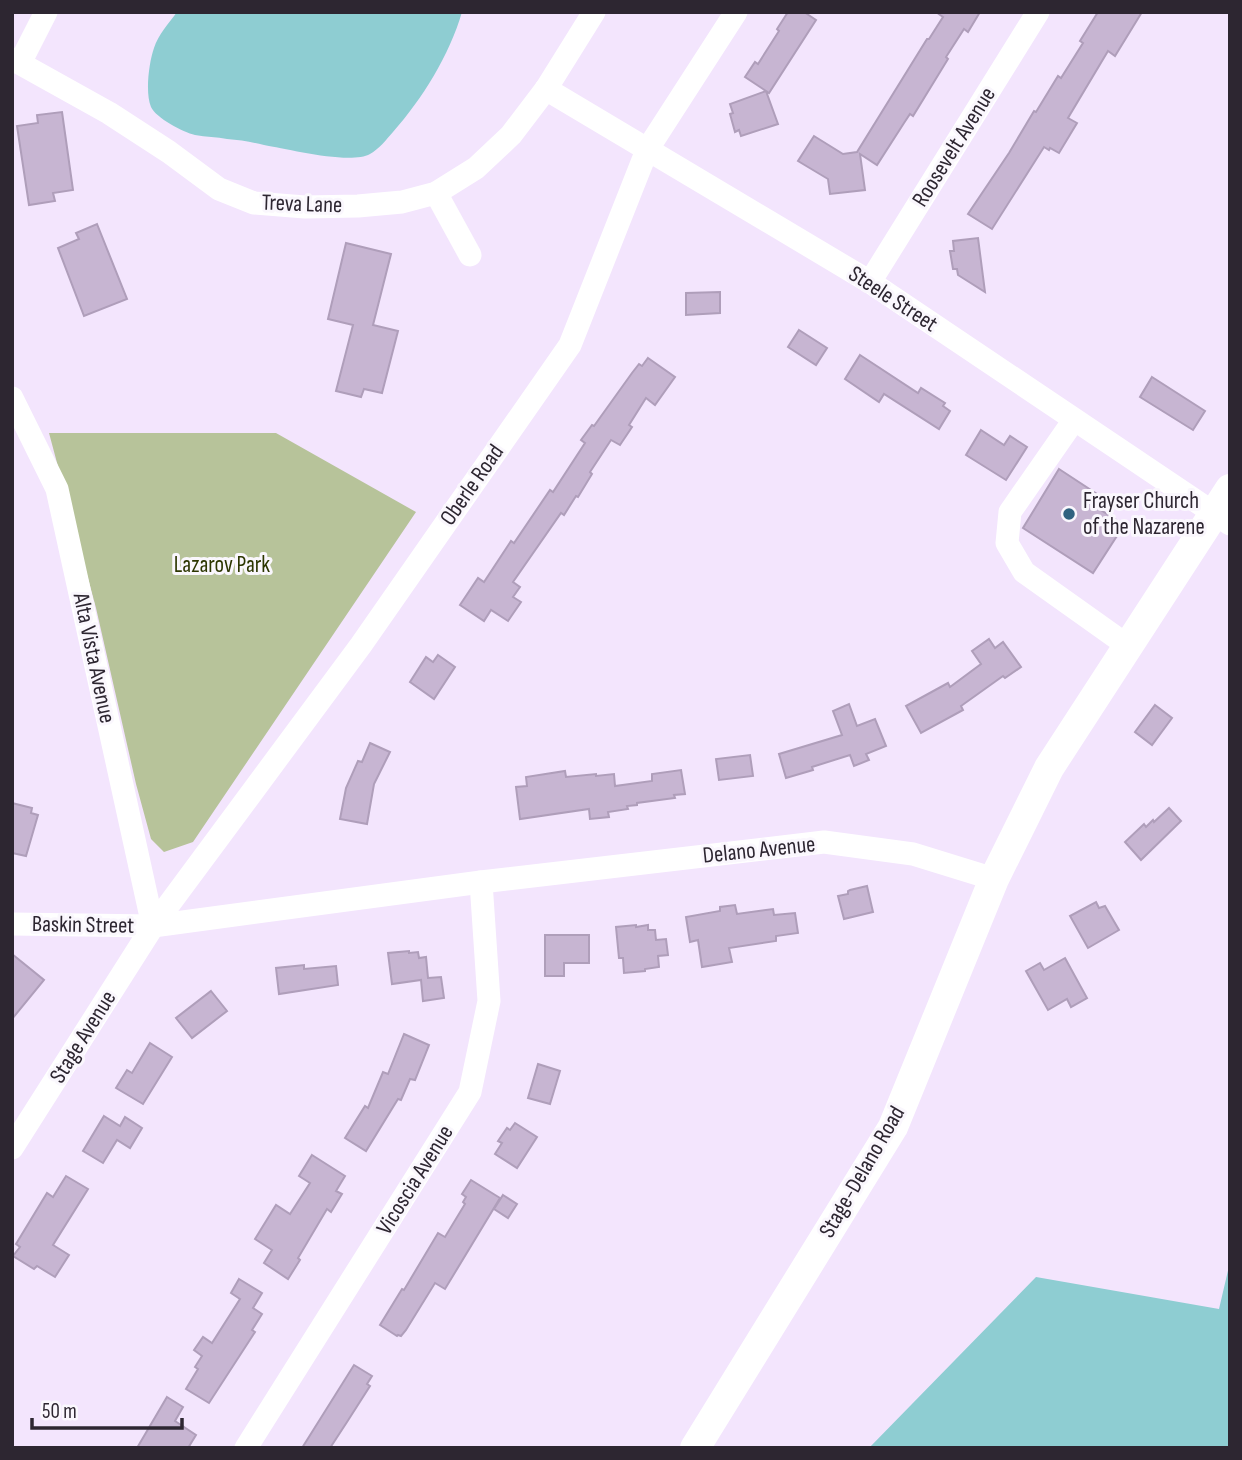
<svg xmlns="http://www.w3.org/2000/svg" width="1242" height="1460" font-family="'Sofia Sans Condensed',sans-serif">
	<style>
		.green { fill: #b7c39a }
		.water { fill: #8ecdd2 }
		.building { fill: #c7b5d2; stroke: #af9eba; stroke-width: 2 }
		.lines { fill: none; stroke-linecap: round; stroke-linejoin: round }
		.minor { stroke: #fff; stroke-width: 23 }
		.major { stroke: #fff; stroke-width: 30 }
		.poi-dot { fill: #306380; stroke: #faf7fd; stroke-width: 2.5 }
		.labels { text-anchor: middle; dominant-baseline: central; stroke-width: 6; stroke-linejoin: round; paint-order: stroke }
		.street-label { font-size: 23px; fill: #2d2631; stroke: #faf7fd }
		.poi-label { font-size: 23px; fill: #2d2631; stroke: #faf7fd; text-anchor: start }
		.park-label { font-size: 23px; fill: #2c3600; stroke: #faf7fd }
	</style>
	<rect width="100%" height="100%" fill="#f3e5fd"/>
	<path class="green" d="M49,433H276L416,512L193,842L164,852L151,839L136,784L96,608Z"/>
	<g class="water">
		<path d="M177,12H462C449,56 423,98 393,132C386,140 379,149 370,154C350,165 288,149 264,145C252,142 240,140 227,139C217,137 206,137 195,135C183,132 156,118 151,107C145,93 149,62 154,48C158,35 169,23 177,12Z"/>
		<path d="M1230,1262V1448H869L1036,1277L1219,1309Z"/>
	</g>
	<g class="building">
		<path d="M788,12H804L816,20L769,93L766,91L778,124L741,136L739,130L735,132L730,114L733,113L730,104L766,91L745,77L755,62L758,64L779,31L777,29Z"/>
		<path d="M936,12H980L968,32L964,29L946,57L948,59L913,116L910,114L904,123L877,165L860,154L865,190L830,194L828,179L798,161L814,136L843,154L857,152L927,39H929L943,17Z"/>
		<path d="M1098,12H1142L1115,56L1108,51L1068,118L1077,123L1059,153L1050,148L1049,150L1044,147L992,229L968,214L1009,153L1034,111L1036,112L1058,76L1061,78L1083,43L1080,41Z"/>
		<path d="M62,112L73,190L53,193L55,201L29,205L17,126L38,123L37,115Z"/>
		<path d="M97,224L127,299L84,316L58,248L79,239L76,233Z"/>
		<path d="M978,238L985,292L958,275L957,269H953L950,251H954L953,241Z"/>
		<path d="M346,243L391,254L373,325L398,331L382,393L364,389L361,397L336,391L353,325L328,319Z"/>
		<path d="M720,292V313L686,315V293Z"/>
		<path d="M799,330L827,348L816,365L788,347Z"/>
		<path d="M860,355L918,393L921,388L945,403L943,406L950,411L939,429L884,394L879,402L845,379Z"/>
		<path d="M648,358L675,377L655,405L646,398L629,425L632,427L620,445L611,440L590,472L592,474L578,497L576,496L564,515L561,513L513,582L520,587L513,597L521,602L508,621L491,610L484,621L460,605L478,578L484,582L511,541L514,543L550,490L553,492L585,443L581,440L592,425L594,426L632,373L639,364L642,366Z"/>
		<path d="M1152,377L1205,411L1193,430L1140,397Z"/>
		<path d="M981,430L1004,445L1010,436L1027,447L1006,480L966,455Z"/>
		<path d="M1059,469L1097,494L1090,503L1124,525L1093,573L1023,528Z"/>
		<path d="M989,639L995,648L1003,642L1021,667L1005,678L1003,676L961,706L963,710L921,733L906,706L948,683L950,687L981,664L972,651Z"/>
		<path d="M438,655L455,667L434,699L410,682L426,657L433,662Z"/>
		<path d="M849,704L857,726L875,719L886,746L866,754L869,760L854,766L850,755L812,767L813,770L786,778L779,754L842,735L833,711Z"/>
		<path d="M1155,705L1172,718L1152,745L1135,732Z"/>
		<path d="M370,743L390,752L374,784L367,824L340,819L346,788L358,761L362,762Z"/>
		<path d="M750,755L753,776L719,780L716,759Z"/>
		<path d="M681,770L685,794L674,795L675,798L637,803V805L627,806L628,809L608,812L609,817L590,819L589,809L520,819L516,787L527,786L526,777L565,771L566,777L596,774V776L614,774L615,786L652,781V774Z"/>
		<path d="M12,803L32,808L31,813L38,815L26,856L12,853Z"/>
		<path d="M1169,808L1181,821L1141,860L1125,842L1144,824L1146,827L1153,820L1154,822Z"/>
		<path d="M867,886L873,912L844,919L838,896L848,894V891L850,890Z"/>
		<path d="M1096,902L1099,908L1105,906L1119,930L1088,948L1070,916Z"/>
		<path d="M735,905L737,914L773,909L774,915L795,913L798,933L776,936V941L729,948L732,962L702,967L698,940L690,942L686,917L720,911V907Z"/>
		<path d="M636,925V927L648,925V930H655L656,940L666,939L668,955L658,956L659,967L645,969V971L624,973L623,958H619L616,927Z"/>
		<path d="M545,935H589V963H564V976H545Z"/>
		<path d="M409,951V953L418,952L419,958L426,957L428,978L441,977L444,998L423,1001L421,980L392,984L388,953Z"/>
		<path d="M12,954L44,980L12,1019Z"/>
		<path d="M1065,958L1087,998L1071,1007L1067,999L1048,1010L1026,971L1040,963L1044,970Z"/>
		<path d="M304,965V969L336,966L338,985L279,994L276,968Z"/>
		<path d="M211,991L227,1011L192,1038L176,1018Z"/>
		<path d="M404,1034L429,1045L415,1080L410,1079L401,1100L398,1099L366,1151L345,1138L365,1106L368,1108L383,1072L388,1074Z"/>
		<path d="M150,1043L172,1057L143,1104L116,1088L127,1070L132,1073Z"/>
		<path d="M538,1064L560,1071L550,1104L528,1098Z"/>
		<path d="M104,1116L120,1126L125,1117L142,1128L130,1148L117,1140L103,1163L83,1151Z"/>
		<path d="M515,1123L537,1137L517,1168L495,1154L502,1143L498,1141L507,1128L510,1130Z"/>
		<path d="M312,1155L345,1176L336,1191L342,1194L331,1212L327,1209L298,1258L300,1260L288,1279L264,1263L272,1250L255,1239L276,1205L290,1214L310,1183L299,1176Z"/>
		<path d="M66,1176L88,1189L53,1245L69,1255L55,1277L37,1266L34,1269L13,1256L20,1247L16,1244L47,1193L53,1197Z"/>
		<path d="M471,1180L500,1198L445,1289L435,1283L406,1330L401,1336L398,1335L397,1336L380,1325L402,1289L404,1290L438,1233L445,1237L465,1204L463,1202L466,1197L462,1194Z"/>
		<path d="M503,1195L517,1204L508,1218L494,1209Z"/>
		<path d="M239,1279L262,1293L253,1308L262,1314L252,1330L255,1332L209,1403L186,1389L198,1369L195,1367L202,1356L194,1350L203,1337L212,1343L240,1299L231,1293Z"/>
		<path d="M354,1365L372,1376L367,1384L370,1386L347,1422L330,1448H302Z"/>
		<path d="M167,1397L183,1407L175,1421L196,1435L188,1448H137Z"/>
	</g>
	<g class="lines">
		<g class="minor">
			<path d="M12,59L109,113L169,152L219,189L254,203L305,207L358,206L402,202L436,193L476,168L511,135L546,89L594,12"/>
			<path d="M20,63L46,12"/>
			<path d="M546,89L870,282L1230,524"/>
			<path d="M436,193L470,255"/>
			<path d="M870,282L1038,12"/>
			<path d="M12,398L57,489L153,926"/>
			<path d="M1074,420L1010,512L1007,543L1024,572L1128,646"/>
			<path d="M12,924L153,926L481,882L824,842L913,854L994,879"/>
			<path d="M12,1148L153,926L361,645L570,345L647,150L736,12"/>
			<path d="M246,1448L470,1092L489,1001L481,882"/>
		</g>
		<path class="major" d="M695,1448L893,1127L994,879L1049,768L1230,489"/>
	</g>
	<circle class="poi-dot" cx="1069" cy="514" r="7"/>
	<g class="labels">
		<g class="street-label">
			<text transform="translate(954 147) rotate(-58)">Roosevelt Avenue</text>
			<text transform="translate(302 204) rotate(2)">Treva Lane</text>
			<text transform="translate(893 299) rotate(33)">Steele Street</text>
			<text transform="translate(472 485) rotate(-55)">Oberle Road</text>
			<text transform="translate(94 658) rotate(78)">Alta Vista Avenue</text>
			<text transform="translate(759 850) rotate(-6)">Delano Avenue</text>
			<text transform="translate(83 925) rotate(1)">Baskin Street</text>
			<text transform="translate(83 1037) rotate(-58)">Stage Avenue</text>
			<text transform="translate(862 1172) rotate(-60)">Stage-Delano Road</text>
			<text transform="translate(415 1180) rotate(-58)">Vicoscia Avenue</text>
		</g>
		<g class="poi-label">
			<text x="1083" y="501">Frayser Church<tspan x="1083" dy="26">of the Nazarene</tspan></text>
		</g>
		<g class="park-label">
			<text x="222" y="565">Lazarov Park</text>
		</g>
	</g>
	<rect width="1242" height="1460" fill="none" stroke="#2d2631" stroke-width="28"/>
	<path d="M32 1418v10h150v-10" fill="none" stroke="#2d2631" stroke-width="3.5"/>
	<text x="42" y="1418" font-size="21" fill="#2d2631" stroke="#faf7fd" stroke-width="5" paint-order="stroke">50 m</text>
</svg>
